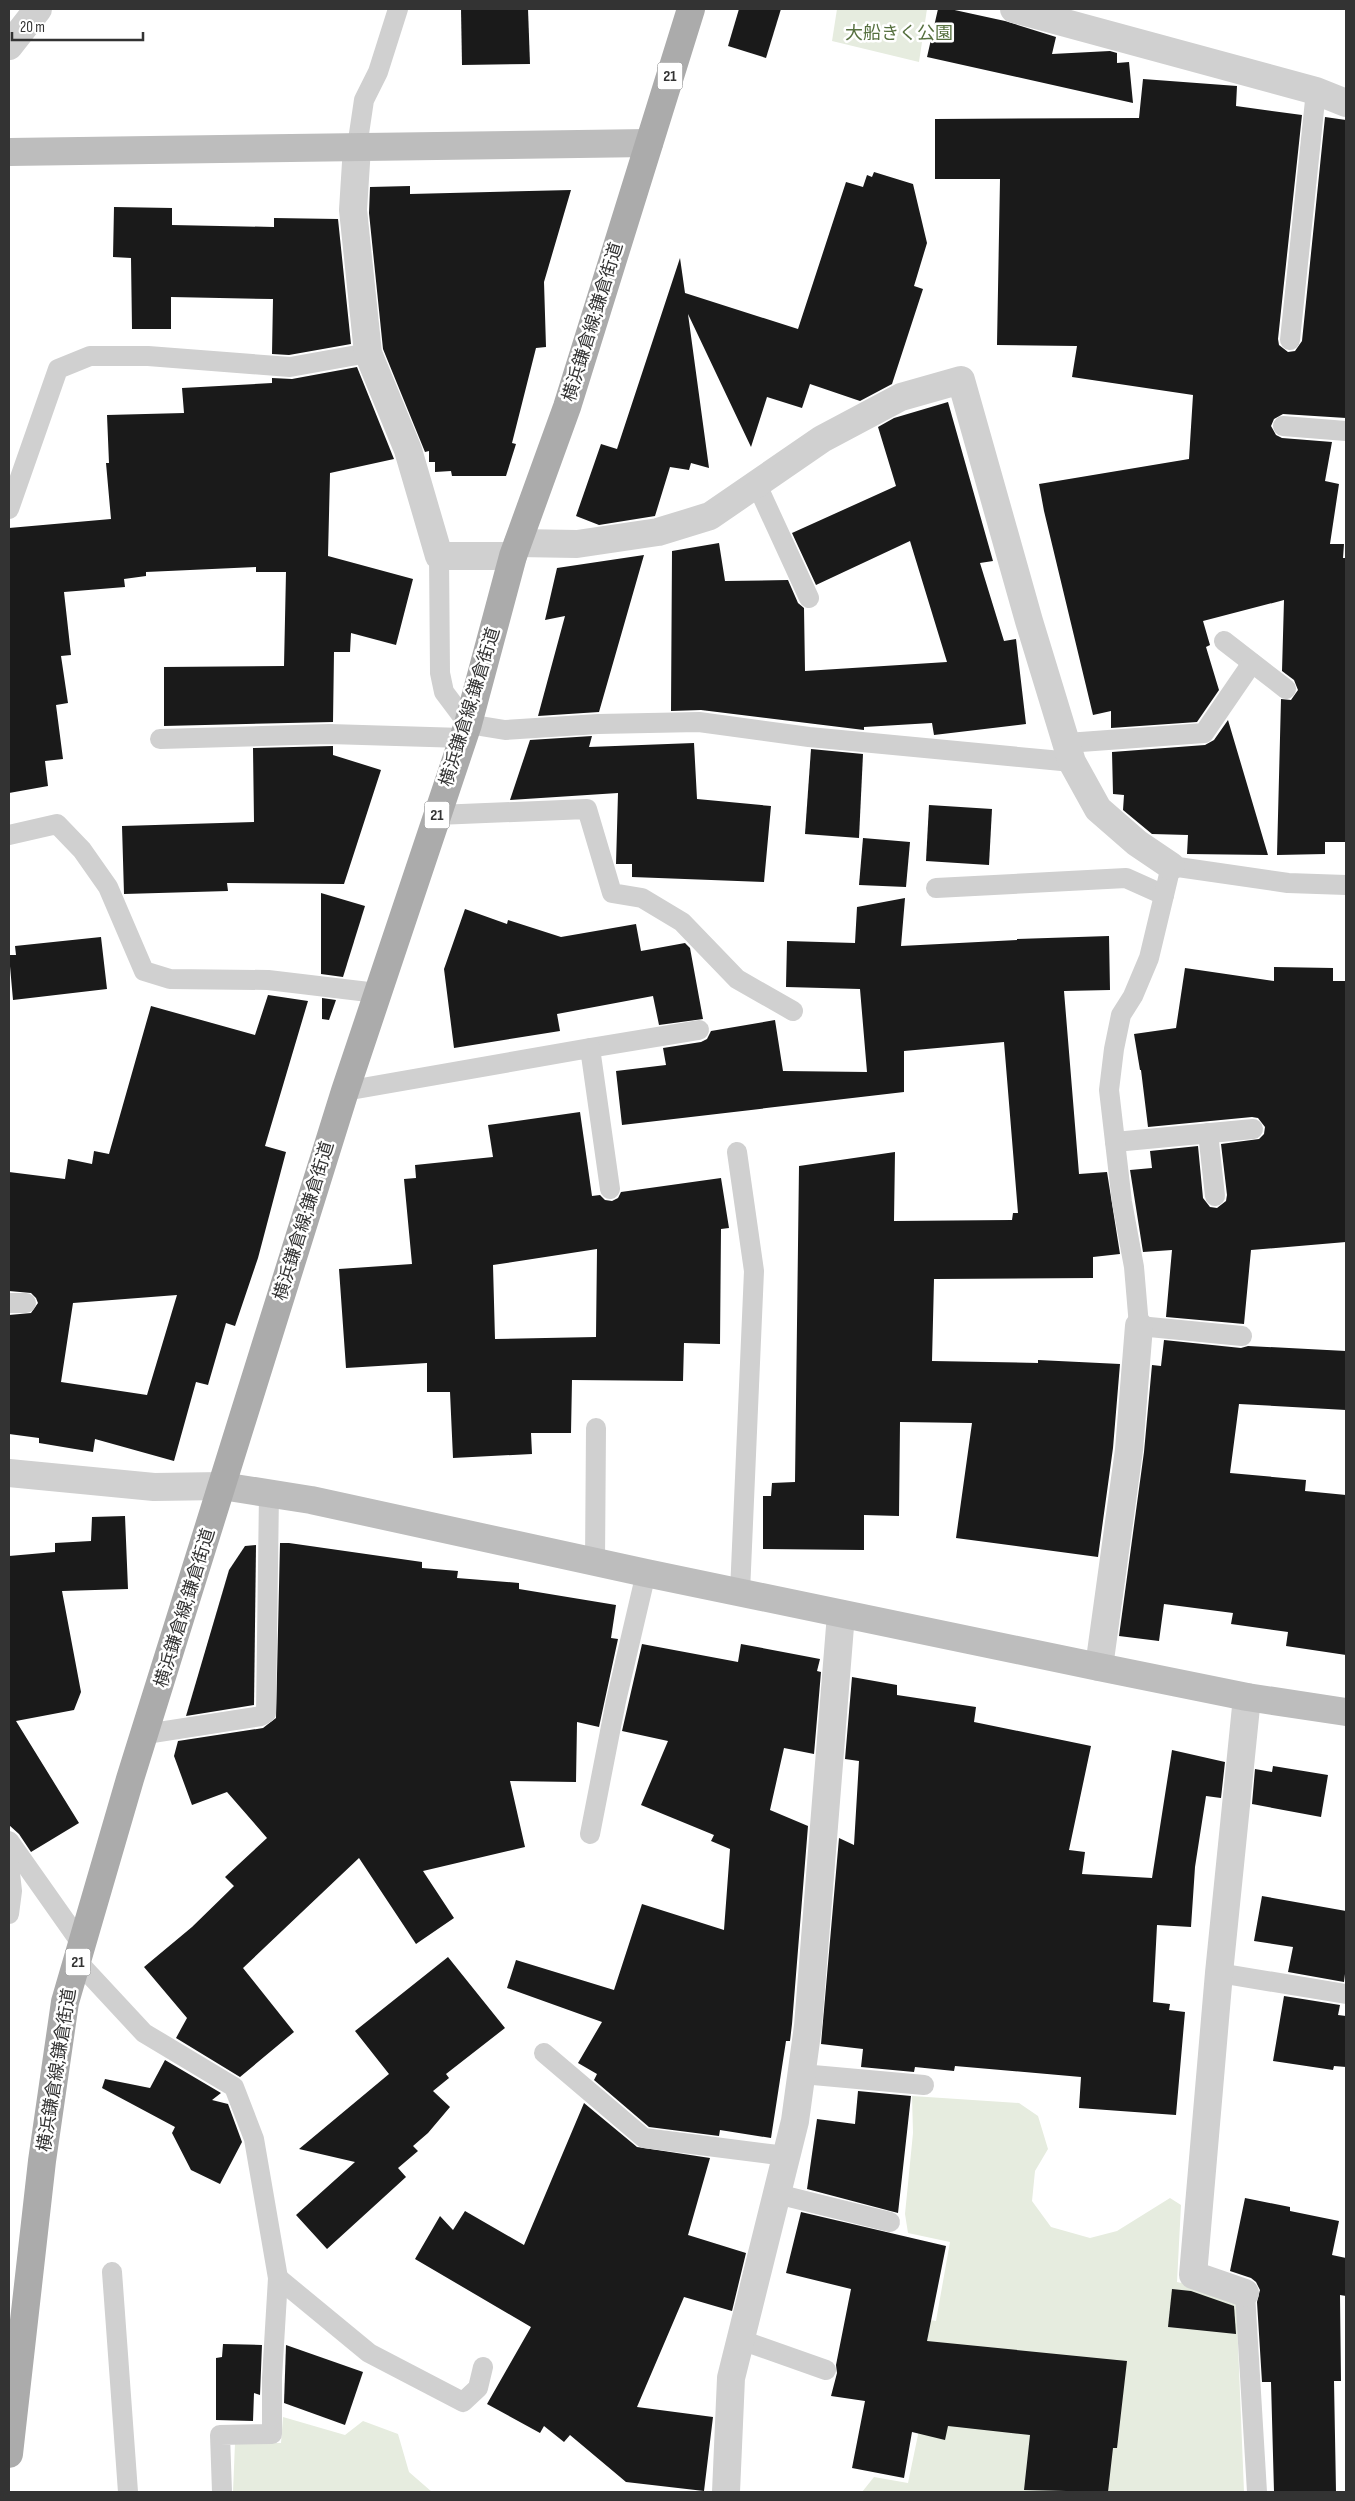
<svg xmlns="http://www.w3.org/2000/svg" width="1355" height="2501" font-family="'Sofia Sans Condensed','Noto Sans JP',sans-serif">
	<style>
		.green { fill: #e6ecdf }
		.building { fill: #1a1a1a; fill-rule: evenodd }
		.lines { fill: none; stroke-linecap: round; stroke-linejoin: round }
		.lane { stroke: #d0d0d0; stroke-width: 20 }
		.street { stroke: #d0d0d0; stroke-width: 28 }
		.secondary { stroke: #bdbdbd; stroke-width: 28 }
		.primary { stroke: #ababab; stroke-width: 28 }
		.labels { text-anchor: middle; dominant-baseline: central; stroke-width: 5; stroke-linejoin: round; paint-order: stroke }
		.shield { fill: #fff; stroke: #707070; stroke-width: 1 }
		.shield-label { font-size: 16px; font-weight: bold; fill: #333 }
		.park-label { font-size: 18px; fill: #56703f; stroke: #fff }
		.street-label { font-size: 18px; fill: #333; stroke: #fff }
	</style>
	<rect width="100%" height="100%" fill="#fff"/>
	<g class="green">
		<path d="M837,9H927L919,62L832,41Z"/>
		<path d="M912,2096L1019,2103L1038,2116L1048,2149L1035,2171L1032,2201L1051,2227L1090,2238L1117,2231L1170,2198L1181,2205L1177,2282L1236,2295L1244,2492H862L874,2477L908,2483L935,2353L873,2311L936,2321L950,2242L908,2233L905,2214L913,2133Z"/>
		<path d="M283,2417L345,2435L363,2421L398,2434L409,2472L432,2492H233L235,2443H281Z"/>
	</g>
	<g class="building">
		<path d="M461,9H528L530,64L462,65Z"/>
		<path d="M739,9H781L766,58L728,46Z"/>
		<path d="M938,9H950L1005,21L1056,37L1052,54L1110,51L1117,53V63L1129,62L1133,103L927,57Z"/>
		<path d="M1143,79L1237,86L1236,106L1302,115L1278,339L1279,345L1288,352L1295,351L1302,341L1325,117L1346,120V418L1283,414L1274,419L1271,426L1276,435L1282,438L1332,442L1325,481L1339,484L1330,544H1344L1343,558H1346V842H1325V854L1277,855L1281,699L1291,700L1298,690L1294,680L1282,671L1284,600L1203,621L1210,645L1206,647L1219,690L1197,722L1111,728V711L1093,715L1044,511L1039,484L1189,459L1193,395L1072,377L1077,346L997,345L1000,179H935V119L1139,118Z"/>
		<path d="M874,172L913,184L927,243L914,286L923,289L892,384L860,401L810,384L802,408L767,397L751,447L688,314L709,468L691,463L689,470L670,467L655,516L599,525L576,516L601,444L617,449L680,258L685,293L798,329L846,182L863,187L867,175L872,177Z"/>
		<path d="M410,186V194L571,190L544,282L546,347L536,348L512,443L516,444L506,476H452L451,471L435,472V462H429V451L425,452L383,349L369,213L370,187Z"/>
		<path d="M114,207L172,208V225L274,227V218L338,219L351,344L289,355L272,354L273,299L171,297V329H132L131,258L113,257Z"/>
		<path d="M357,367L394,459L330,473L328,556L413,579L396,645L351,633L350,652H334L333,722L164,726V667L284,666L286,572H256V567L146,572V576L124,579L125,587L64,592L71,655L61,656L68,703L56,705L63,759L45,761L48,786L9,793V528L111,519L106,463H109L107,415L184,413L182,388L272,383V378L292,379Z"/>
		<path d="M948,402L993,561L980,563L1004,641L1016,639L1026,724L934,735L932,723L864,727V730L701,710L671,711L672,551L719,543L725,581L788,580L798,603L804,608L805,671L947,662L910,541L816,585L792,533L896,486L878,427L894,418Z"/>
		<path d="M644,555L599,712L538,716L565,616L545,620L557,568Z"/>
		<path d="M1228,720L1268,855L1187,854L1188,835L1152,834L1123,810L1124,795L1113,794L1112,752L1205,745L1214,740Z"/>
		<path d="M592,736L589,747L694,743L697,799L771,806L764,882L632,877V864H616L618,793L510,800L530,740Z"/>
		<path d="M333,746V755L381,770L344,884L227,883L228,891L124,894L122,826L254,822L253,748Z"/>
		<path d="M811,749L863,754L859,838L805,834Z"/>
		<path d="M929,805L992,809L989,865L926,861Z"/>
		<path d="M863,838L910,842L906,887L859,885Z"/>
		<path d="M321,893L365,906L343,977L321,974Z"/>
		<path d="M905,898L901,946L1017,940V939L1109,936L1110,990L1064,991L1079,1174L1107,1172L1120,1254L1093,1257V1278L934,1279L932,1361L1038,1363V1360L1120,1364L1113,1448L1098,1557L956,1538L972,1423L900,1422L899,1516L864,1515V1550L763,1549V1496H771L772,1483L795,1482L799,1166L895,1152L894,1221L1012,1220L1013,1213H1018L1004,1042L904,1051V1092L622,1125L616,1071L666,1065L663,1048L701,1042L707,1039L711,1031L775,1020L783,1071L867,1072L860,989L786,987L787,941L855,943L857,907Z"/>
		<path d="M465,909L507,924L508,920L561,937L636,924L641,951L685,943L690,948L703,1019L659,1025L653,996L557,1014L560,1031L454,1048L444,969Z"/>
		<path d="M101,937L107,989L13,1000L9,955H16L15,946Z"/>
		<path d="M1274,967L1333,968V981H1346V1242L1251,1250L1244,1324L1166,1317L1172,1250L1143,1252L1130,1170L1152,1168L1150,1151L1198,1146L1203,1198L1210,1207L1217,1208L1226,1201L1227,1195L1221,1144L1259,1139L1264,1134L1265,1127L1258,1118L1252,1117L1148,1127L1141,1070H1140L1134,1034L1176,1028L1185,968L1274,981Z"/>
		<path d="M268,995L308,1001L265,1146L286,1152L258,1258L235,1326L226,1323L208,1385L196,1382L174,1461L95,1439L93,1452L39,1443V1438L9,1434V1315L31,1313L38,1303L36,1298L31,1293L9,1291V1172L65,1179L68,1159L92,1164L94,1151L109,1154L151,1006L255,1035ZM177,1295L147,1395L61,1382L73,1303Z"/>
		<path d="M322,998L336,1000L329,1020L322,1019Z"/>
		<path d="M580,1112L592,1196L600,1195L605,1200L612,1201L618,1198L621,1192L721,1178L729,1228L721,1229L720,1344L684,1343L683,1381L572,1380L571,1433H531L532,1454L453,1458L450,1392H427V1363L346,1368L339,1269L412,1264L404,1179L416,1178L415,1165L493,1157L488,1125ZM597,1249L596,1337L495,1339L493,1265Z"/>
		<path d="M1164,1340L1241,1348L1248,1346L1346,1351V1410L1239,1404L1230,1473L1306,1480L1305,1491L1346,1495V1655L1286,1646L1288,1632L1231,1624L1233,1613L1164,1604L1159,1641L1119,1636L1144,1452L1152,1365L1161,1366Z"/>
		<path d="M125,1516L128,1589L62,1591L81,1692L74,1710L16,1721L79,1823L31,1852L19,1834L9,1825V1556L55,1552V1543L91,1541L92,1517Z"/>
		<path d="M280,1543H289L422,1562V1568L458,1571L457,1578L519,1583V1589L616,1605L611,1638L618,1639L599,1727L577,1722L576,1782L510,1781L525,1847L423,1871L454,1918L416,1944L359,1858L243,1968L294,2032L240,2077L176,2038L187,2018L144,1967L192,1927L234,1886L225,1877L267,1838L227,1792L192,1805L174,1756L178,1741L263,1728L276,1718Z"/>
		<path d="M256,1545L254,1705L186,1716L229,1570L245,1546Z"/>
		<path d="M642,1644L738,1662L741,1644L820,1659L817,1671L821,1672L814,1754L784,1748L770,1810L808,1826L792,2024L790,2041H786L771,2138L720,2130L719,2136L649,2127L594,2080L597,2074L578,2063L602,2022L507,1988L516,1960L614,1990L642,1904L724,1930L730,1849L711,1841L714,1835L641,1805L668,1741L622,1731Z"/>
		<path d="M852,1677L897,1685V1695L976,1707L974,1722L1091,1746L1069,1850L1085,1852L1082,1874L1152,1878L1172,1750L1225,1762L1221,1798L1206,1796L1195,1867L1191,1927L1157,1925L1153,2002L1170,2004L1169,2010L1185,2012L1176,2115L1079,2108L1081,2077L955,2066L954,2071L915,2067L914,2072L861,2067L863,2049L821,2044L839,1838L854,1845L859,1761L845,1759Z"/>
		<path d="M1273,1766L1328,1775L1321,1817L1252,1804L1255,1769L1272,1772Z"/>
		<path d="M1262,1896L1346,1911V1966L1344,1982L1288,1972L1293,1947L1254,1941Z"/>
		<path d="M448,1957L505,2028L446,2074L449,2078L433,2091L450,2107L428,2133L413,2146L418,2151L398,2168L406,2177L327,2249L296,2215L355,2162L299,2149L389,2074L355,2031Z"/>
		<path d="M1284,1996L1340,2005L1338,2015L1346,2016V2067L1334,2066L1333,2070L1273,2061Z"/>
		<path d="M165,2060L221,2093L212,2100L228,2104L242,2142L220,2184L191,2170L172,2133L175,2127L102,2088L105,2079L150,2088Z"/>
		<path d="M858,2091L911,2096L898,2213L807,2189L817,2119L855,2124Z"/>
		<path d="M584,2103L637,2147L710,2158L688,2235L746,2253L732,2311L684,2297L637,2407L713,2417L704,2491L626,2482L570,2435L564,2442L544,2426L540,2433L487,2404L531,2327L415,2259L440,2216L453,2230L465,2211L524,2245Z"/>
		<path d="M1245,2198L1290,2207V2211L1339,2221L1332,2255L1346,2258V2296L1340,2295L1341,2381H1334L1336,2492H1274L1271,2382H1262L1257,2302L1260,2290L1256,2282L1251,2278L1230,2271Z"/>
		<path d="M801,2212L946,2246L927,2341L1127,2361L1117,2448H1113L1108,2492L1024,2490L1030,2435L948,2426L945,2440L912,2432L904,2478L852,2468L865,2401L831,2396L837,2373L836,2365L851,2289L786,2273Z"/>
		<path d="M1172,2289L1191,2291L1234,2306L1236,2334L1168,2327Z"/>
		<path d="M223,2344L262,2345L260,2395L254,2393L253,2421L216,2420V2358L222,2357Z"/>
		<path d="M286,2345L363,2372L345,2425L284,2403Z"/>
	</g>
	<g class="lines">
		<g class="lane">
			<path d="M357,147L364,100L378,72L398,9"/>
			<path d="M1290,340L1316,91"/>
			<path d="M1283,426L1346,431"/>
			<path d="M757,485L809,598"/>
			<path d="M9,509L58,369L90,356H148L290,367L368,353"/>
			<path d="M439,556L440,673L444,692L468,724L505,730L598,724L699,722L809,737L1072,762"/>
			<path d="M1224,641L1286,689"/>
			<path d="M160,739L329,734L463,738"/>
			<path d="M1067,743L1204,733L1252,663"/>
			<path d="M437,815L587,809L612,893L642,898L682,922L737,979L793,1011"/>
			<path d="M9,835L57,824L82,850L108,887L144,971L170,979L268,980L377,993"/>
			<path d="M936,888L1126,878L1164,895"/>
			<path d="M590,1048L699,1030"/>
			<path d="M345,1091L590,1048L610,1189"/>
			<path d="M1208,1133L1215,1196"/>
			<path d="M1115,1142L1253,1129"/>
			<path d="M737,1152L754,1271L740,1592"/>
			<path d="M9,1303H26"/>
			<path d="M1242,1336L1139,1326L1134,1267L1122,1202L1109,1090L1114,1049L1121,1015L1133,996L1149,958L1171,866L1288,883L1346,885"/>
			<path d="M595,1562L596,1428"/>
			<path d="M146,1734L261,1716L266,1713L269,1493"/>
			<path d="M590,1834L616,1701L646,1573"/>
			<path d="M9,1841L83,1946"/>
			<path d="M9,1865L12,1891L9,1914"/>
			<path d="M78,1962L144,2033L234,2087L254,2139L278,2278L272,2378V2434L220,2435L222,2492"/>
			<path d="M1219,1973L1346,1994"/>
			<path d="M544,2053L644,2138L786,2156"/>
			<path d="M802,2074L924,2085"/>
			<path d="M777,2194L890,2222"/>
			<path d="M112,2272L128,2492"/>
			<path d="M278,2278L369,2353L463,2402L478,2388L483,2367"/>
			<path d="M1245,2293L1257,2492"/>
			<path d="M741,2340L826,2370"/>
		</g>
		<g class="street">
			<path d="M1014,9L1316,91L1346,103"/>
			<path d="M9,46L38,9"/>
			<path d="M357,147L353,210L368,353L408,450L439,556H513"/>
			<path d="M518,543L577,544L658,532L710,516L822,439L901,397L961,380L1029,621L1072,762L1098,809L1137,843L1171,866"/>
			<path d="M9,1473L154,1487L222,1486"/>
			<path d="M1099,1667L1129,1450L1139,1326"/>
			<path d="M1245,2293L1193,2275L1219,1973L1247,1697"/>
			<path d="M726,2492L731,2378L795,2121L808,2026L841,1614"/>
		</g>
		<g class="secondary">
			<path d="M9,152L649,143"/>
			<path d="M222,1486L311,1500L646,1573L1099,1667L1247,1697L1346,1712"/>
		</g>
		<path class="primary" d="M9,2454L42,2161L65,2002L130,1779L345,1091L468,724L513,556L567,407L691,9"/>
	</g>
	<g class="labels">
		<g class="shield">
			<rect x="657.5" y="62.5" width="25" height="27" rx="4"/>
			<rect x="424.5" y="801.5" width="25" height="27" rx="4"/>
			<rect x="65.5" y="1948.5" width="25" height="27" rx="4"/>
		</g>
		<g class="shield-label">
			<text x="670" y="76">21</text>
			<text x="437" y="815">21</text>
			<text x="78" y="1962">21</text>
		</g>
		<g class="park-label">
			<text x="899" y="33">大船きく公園</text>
		</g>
		<g class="street-label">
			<text transform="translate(593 322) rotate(-73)">横浜鎌倉線;鎌倉街道</text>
			<text transform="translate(470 707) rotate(-73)">横浜鎌倉線;鎌倉街道</text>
			<text transform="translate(304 1221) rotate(-73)">横浜鎌倉線;鎌倉街道</text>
			<text transform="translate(185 1608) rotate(-73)">横浜鎌倉線;鎌倉街道</text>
			<text transform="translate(57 2070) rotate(-81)">横浜鎌倉線;鎌倉街道</text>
		</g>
	</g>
	<rect width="1355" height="2501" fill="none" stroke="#333333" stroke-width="20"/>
	<path d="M12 32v8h131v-8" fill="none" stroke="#333333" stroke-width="2.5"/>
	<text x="20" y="32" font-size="15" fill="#333333" stroke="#ffffff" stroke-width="4" paint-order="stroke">20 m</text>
</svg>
